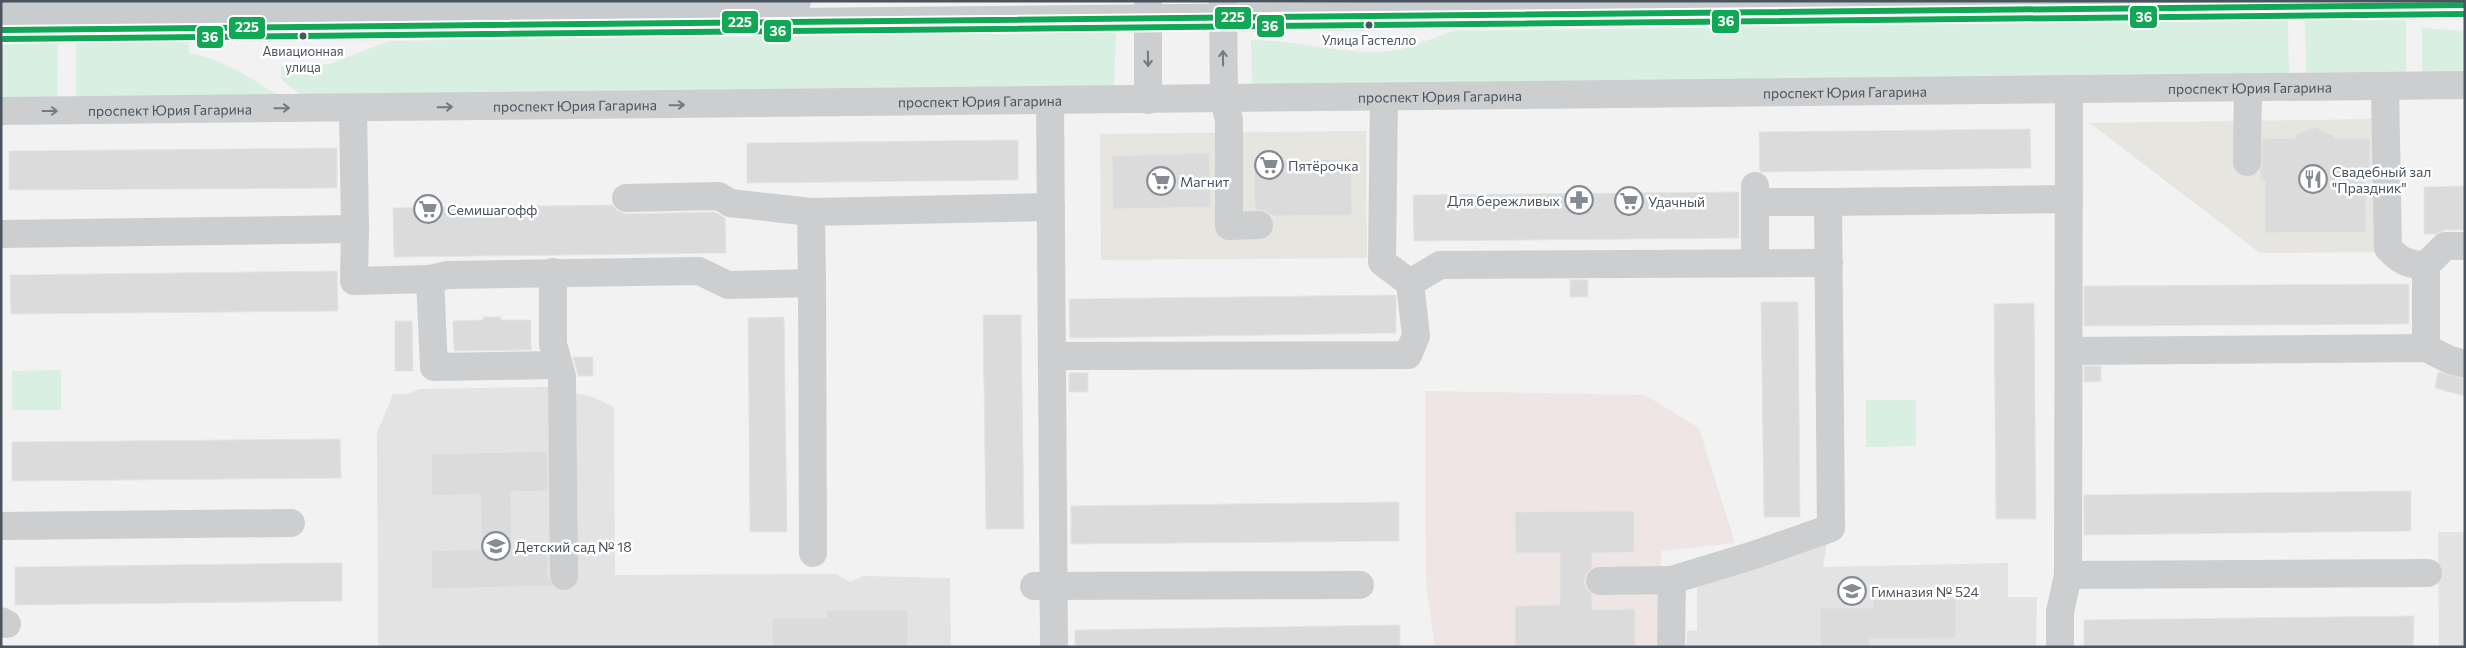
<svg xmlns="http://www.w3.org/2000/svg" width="2466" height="648" font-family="Commissioner,sans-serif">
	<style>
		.commercial { fill: #e7e5e0 }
		.education { fill: #e4e3e4 }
		.medical { fill: #efe5e4 }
		.green { fill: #d8efe1 }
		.building { fill: #dbdbdc; stroke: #e4e4e5 }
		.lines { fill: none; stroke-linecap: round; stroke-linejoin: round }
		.minor { stroke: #ccced0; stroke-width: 28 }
		.major { stroke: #c8ccce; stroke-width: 28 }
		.bus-1-casing { stroke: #fff; stroke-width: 10 }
		.bus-2-casing { stroke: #fff; stroke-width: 10 }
		.bus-1 { stroke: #10a855; stroke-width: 6 }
		.bus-2 { stroke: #10a855; stroke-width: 6 }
		.oneway { stroke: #717980 }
		.bus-dot { fill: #4a545e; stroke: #fff; stroke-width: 2 }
		.labels { text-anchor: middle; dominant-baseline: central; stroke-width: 5; stroke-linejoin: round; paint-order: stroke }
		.bus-label { font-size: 13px; fill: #4a545e; stroke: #fff }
		.street-label { font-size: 14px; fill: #4a545e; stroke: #fff }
		.poi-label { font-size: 14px; fill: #4a545e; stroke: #fff; text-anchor: start }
		.line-badge { stroke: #fff; stroke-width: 2 }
		.badge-label { font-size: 14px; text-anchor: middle; font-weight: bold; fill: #fff }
	</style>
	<rect width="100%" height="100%" fill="#f2f2f2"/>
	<g class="commercial">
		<path d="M2380,119L2382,252L2260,253L2090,123Z"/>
		<path d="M1366,131L1367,258L1101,260L1100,134Z"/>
	</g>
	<g class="education">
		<path d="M547,387L593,397L614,407L615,575L836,574L850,582L863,576L950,578L951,647H378L377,433L393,394H407L420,389Z"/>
		<path d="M2438,532H2465V647H2439Z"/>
		<path d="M1827,543L1823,567L2008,563V597H2037L2036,647H1686L1687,631L1697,630V586Z"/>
	</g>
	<path class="medical" d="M1425,391L1645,395L1699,428L1735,543L1661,551L1660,647H1435L1426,584Z"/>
	<g class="green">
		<path d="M2406,18V74L2306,75L2305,19Z"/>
		<path d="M2288,20L2289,76L1252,87L1251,40C1298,40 1343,56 1390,51C1411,49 1433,37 1453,31Z"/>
		<path d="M2422,28L2465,31V74H2422Z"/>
		<path d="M1116,31L1114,89L303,97L281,79V65L329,64L389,41Z"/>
		<path d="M188,40L189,53C225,60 249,77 280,97L76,99V42Z"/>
		<path d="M58,43L57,100H1V44Z"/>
		<path d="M61,370V410H12V371Z"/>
		<path d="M1866,400H1916V446L1866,447Z"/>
	</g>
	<g class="building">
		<path d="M2316,127L2328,134H2333L2334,138H2370V177H2365L2366,232L2265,233V181H2260L2263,139L2296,138V134Z"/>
		<path d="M2030,129L2031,168L1760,172L1759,132Z"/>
		<path d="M1018,140V180L747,183V143Z"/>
		<path d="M337,148V188L9,190V151Z"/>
		<path d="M1209,153L1211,207L1113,209L1112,156Z"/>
		<path d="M1351,159L1352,215L1272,216L1266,211L1255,210L1254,161Z"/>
		<path d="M2465,186V230H2445L2435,234H2424V187Z"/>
		<path d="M1739,192V238L1414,241L1413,195Z"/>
		<path d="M612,205L618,211L626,214L715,212L725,218L726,253L394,257L393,208Z"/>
		<path d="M337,271L338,311L11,314L10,275Z"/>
		<rect x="1570" y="280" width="18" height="17"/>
		<path d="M2409,284V324L2084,326V286Z"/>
		<path d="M1396,295V333L1070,338L1069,299Z"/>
		<path d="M1761,302H1798L1800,517H1764Z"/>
		<path d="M2034,303L2036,519H1996L1994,304Z"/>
		<path d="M983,315H1021L1024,529H986Z"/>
		<path d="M483,317H501V320H531V350L454,351L453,321L483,320Z"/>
		<path d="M784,317L787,532H750L748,318Z"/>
		<path d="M395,321H412L413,371H395Z"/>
		<path d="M573,357H593V376H578Z"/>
		<path d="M2084,366H2101V381L2084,382Z"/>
		<path d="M2438,372L2465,379V396L2435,388Z"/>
		<rect x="1069" y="373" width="19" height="19"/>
		<path d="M340,439L341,478L12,481V442Z"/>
		<path d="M547,451L548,491L511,492L512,550L548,549V576L553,586L432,589L431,551L482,549L480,494L432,496L431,454Z"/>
		<path d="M2411,491V531L2084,535V495Z"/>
		<path d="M1399,502V541L1071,544V506Z"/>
		<path d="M1634,511V552L1592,553V568L1586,574L1584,582L1587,589L1592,594V610L1635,609V647H1515V606L1560,605V553H1516L1515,512Z"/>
		<path d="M321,563H342V601L15,605V567Z"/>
		<path d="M1956,599V638L1870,639V647H1820V608H1873V600Z"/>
		<path d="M826,610H908V647H772V618H827Z"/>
		<path d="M2414,616L2413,647H2084V620Z"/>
		<path d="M1400,625V647H1075V630Z"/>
	</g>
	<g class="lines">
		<g class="minor">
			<path d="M1148,1V100"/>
			<path d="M1223,1L1224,99L1229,120V226L1259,225"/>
			<path d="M2385,86L2388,248C2400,261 2409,265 2426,265"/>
			<path d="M1050,101L1054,647"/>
			<path d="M353,108L355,229"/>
			<path id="s1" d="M1,111L2465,85"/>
			<path d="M2247,162L2248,87"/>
			<path d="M1755,186V263"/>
			<path d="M626,198L719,196L730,203L811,212"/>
			<path d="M1755,202H1828"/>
			<path d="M1,234L355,229L354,281L430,279L448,275L699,271L728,285L812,283L813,553"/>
			<path d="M553,272V344L562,377L564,576"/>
			<path d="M430,279L434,367L559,365"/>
			<path d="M812,283L811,212L1051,207"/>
			<path d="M1410,283L1440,265L1829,263"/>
			<path d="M2426,348V265L2445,246H2465"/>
			<path d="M2069,351L2426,348L2450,360L2465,364"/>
			<path d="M1052,356L1408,355L1416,336L1410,283L1382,262L1384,97"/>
			<path d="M1,526L291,523"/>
			<path d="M2068,575L2428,573"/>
			<path d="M1600,581L1672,580"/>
			<path d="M1034,586L1360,585"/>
			<path d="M1,621L7,624"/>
			<path d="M1671,647L1672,580L1754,555L1831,528L1828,202L2069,199"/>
			<path d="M2060,647V612L2068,575L2069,89"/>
		</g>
		<g class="major">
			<path d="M1,10L797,1"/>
			<path d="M1,30L2465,5"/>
		</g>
		<defs>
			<path id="bus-1" d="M1,30L2465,5"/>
			<path id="bus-2" d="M1,39L2465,14"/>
		</defs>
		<use href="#bus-1" class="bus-1-casing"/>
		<use href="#bus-2" class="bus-2-casing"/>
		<use href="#bus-1" class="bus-1"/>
		<use href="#bus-2" class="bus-2"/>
	</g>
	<defs><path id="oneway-shaft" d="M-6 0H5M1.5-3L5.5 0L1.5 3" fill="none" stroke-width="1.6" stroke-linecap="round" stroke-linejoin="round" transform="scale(1.25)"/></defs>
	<g class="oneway">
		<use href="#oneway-shaft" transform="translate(1223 58) rotate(-91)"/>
		<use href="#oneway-shaft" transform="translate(1148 59) rotate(89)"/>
		<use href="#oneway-shaft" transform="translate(677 105) rotate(-1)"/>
		<use href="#oneway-shaft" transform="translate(445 107) rotate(-1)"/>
		<use href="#oneway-shaft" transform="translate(282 108) rotate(-1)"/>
		<use href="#oneway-shaft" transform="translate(50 111)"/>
	</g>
	<defs>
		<symbol id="supermarket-ring" viewBox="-11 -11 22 22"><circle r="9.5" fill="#fff" stroke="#858b92" stroke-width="1.5"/><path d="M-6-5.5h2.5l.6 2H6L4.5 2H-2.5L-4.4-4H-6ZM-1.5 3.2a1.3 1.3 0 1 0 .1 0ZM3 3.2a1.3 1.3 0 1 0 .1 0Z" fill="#858b92"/></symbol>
		<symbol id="restaurant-ring" viewBox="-11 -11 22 22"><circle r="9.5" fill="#fff" stroke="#858b92" stroke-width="1.5"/><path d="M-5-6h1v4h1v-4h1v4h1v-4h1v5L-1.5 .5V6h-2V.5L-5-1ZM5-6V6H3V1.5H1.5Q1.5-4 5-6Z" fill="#858b92"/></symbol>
		<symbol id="pharmacy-ring" viewBox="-11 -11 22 22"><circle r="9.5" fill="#fff" stroke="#858b92" stroke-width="1.5"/><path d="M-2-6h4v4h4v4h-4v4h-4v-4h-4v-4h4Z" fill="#858b92"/></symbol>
		<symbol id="school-ring" viewBox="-11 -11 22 22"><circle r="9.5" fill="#fff" stroke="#858b92" stroke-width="1.5"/><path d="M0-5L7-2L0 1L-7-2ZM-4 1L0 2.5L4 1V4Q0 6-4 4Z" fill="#858b92"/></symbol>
	</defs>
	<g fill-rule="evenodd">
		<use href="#supermarket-ring" x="1253" y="149" width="32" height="32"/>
		<use href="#restaurant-ring" x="2297" y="163" width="32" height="32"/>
		<use href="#supermarket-ring" x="1145" y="165" width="32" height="32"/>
		<use href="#pharmacy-ring" x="1563" y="184" width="32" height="32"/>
		<use href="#supermarket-ring" x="1613" y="185" width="32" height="32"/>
		<use href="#supermarket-ring" x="412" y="193" width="32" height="32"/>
		<use href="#school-ring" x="480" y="530" width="32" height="32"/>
		<use href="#school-ring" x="1836" y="575" width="32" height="32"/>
	</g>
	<g class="bus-dot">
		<circle cx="1369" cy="25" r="4.5"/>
		<circle cx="303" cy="36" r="4.5"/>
	</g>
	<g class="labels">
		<g class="bus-label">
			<text x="1369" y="40">Улица Гастелло</text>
			<text x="303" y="51">Авиационная<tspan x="303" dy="16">улица</tspan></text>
		</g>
		<g class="street-label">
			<text stroke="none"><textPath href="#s1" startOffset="2249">проспект Юрия Гагарина</textPath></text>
			<text stroke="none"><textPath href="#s1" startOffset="1844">проспект Юрия Гагарина</textPath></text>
			<text stroke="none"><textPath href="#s1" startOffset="1439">проспект Юрия Гагарина</textPath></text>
			<text stroke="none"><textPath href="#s1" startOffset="979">проспект Юрия Гагарина</textPath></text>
			<text stroke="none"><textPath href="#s1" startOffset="574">проспект Юрия Гагарина</textPath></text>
			<text stroke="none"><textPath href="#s1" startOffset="169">проспект Юрия Гагарина</textPath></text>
		</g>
		<g class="poi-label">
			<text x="1288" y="165">Пятёрочка</text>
			<text x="2332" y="171">Свадебный зал<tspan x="2332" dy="16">"Праздник"</tspan></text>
			<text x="1180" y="181">Магнит</text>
			<text x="1560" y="200" text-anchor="end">Для бережливых</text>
			<text x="1648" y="201">Удачный</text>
			<text x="447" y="209">Семишагофф</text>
			<text x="515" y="546">Детский сад № 18</text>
			<text x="1871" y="591">Гимназия № 524</text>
		</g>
	</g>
	<g class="line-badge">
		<rect x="2129" y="5" width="29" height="24" rx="5" fill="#10a855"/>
		<rect x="1214" y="6" width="38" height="24" rx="5" fill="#10a855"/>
		<rect x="1711" y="9" width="29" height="25" rx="5" fill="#10a855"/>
		<rect x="721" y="10" width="38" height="24" rx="5" fill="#10a855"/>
		<rect x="1256" y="14" width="29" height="24" rx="5" fill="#10a855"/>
		<rect x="228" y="16" width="38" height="24" rx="5" fill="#10a855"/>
		<rect x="763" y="19" width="29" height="24" rx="5" fill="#10a855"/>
		<rect x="196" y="25" width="28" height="24" rx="5" fill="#10a855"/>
	</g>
	<g class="badge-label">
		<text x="2144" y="22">36</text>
		<text x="1233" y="22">225</text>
		<text x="1726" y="26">36</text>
		<text x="740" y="27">225</text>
		<text x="1270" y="31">36</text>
		<text x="247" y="32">225</text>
		<text x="778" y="36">36</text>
		<text x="210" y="42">36</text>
	</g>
	<rect width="2466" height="648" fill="none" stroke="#4a545e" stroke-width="5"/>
</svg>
